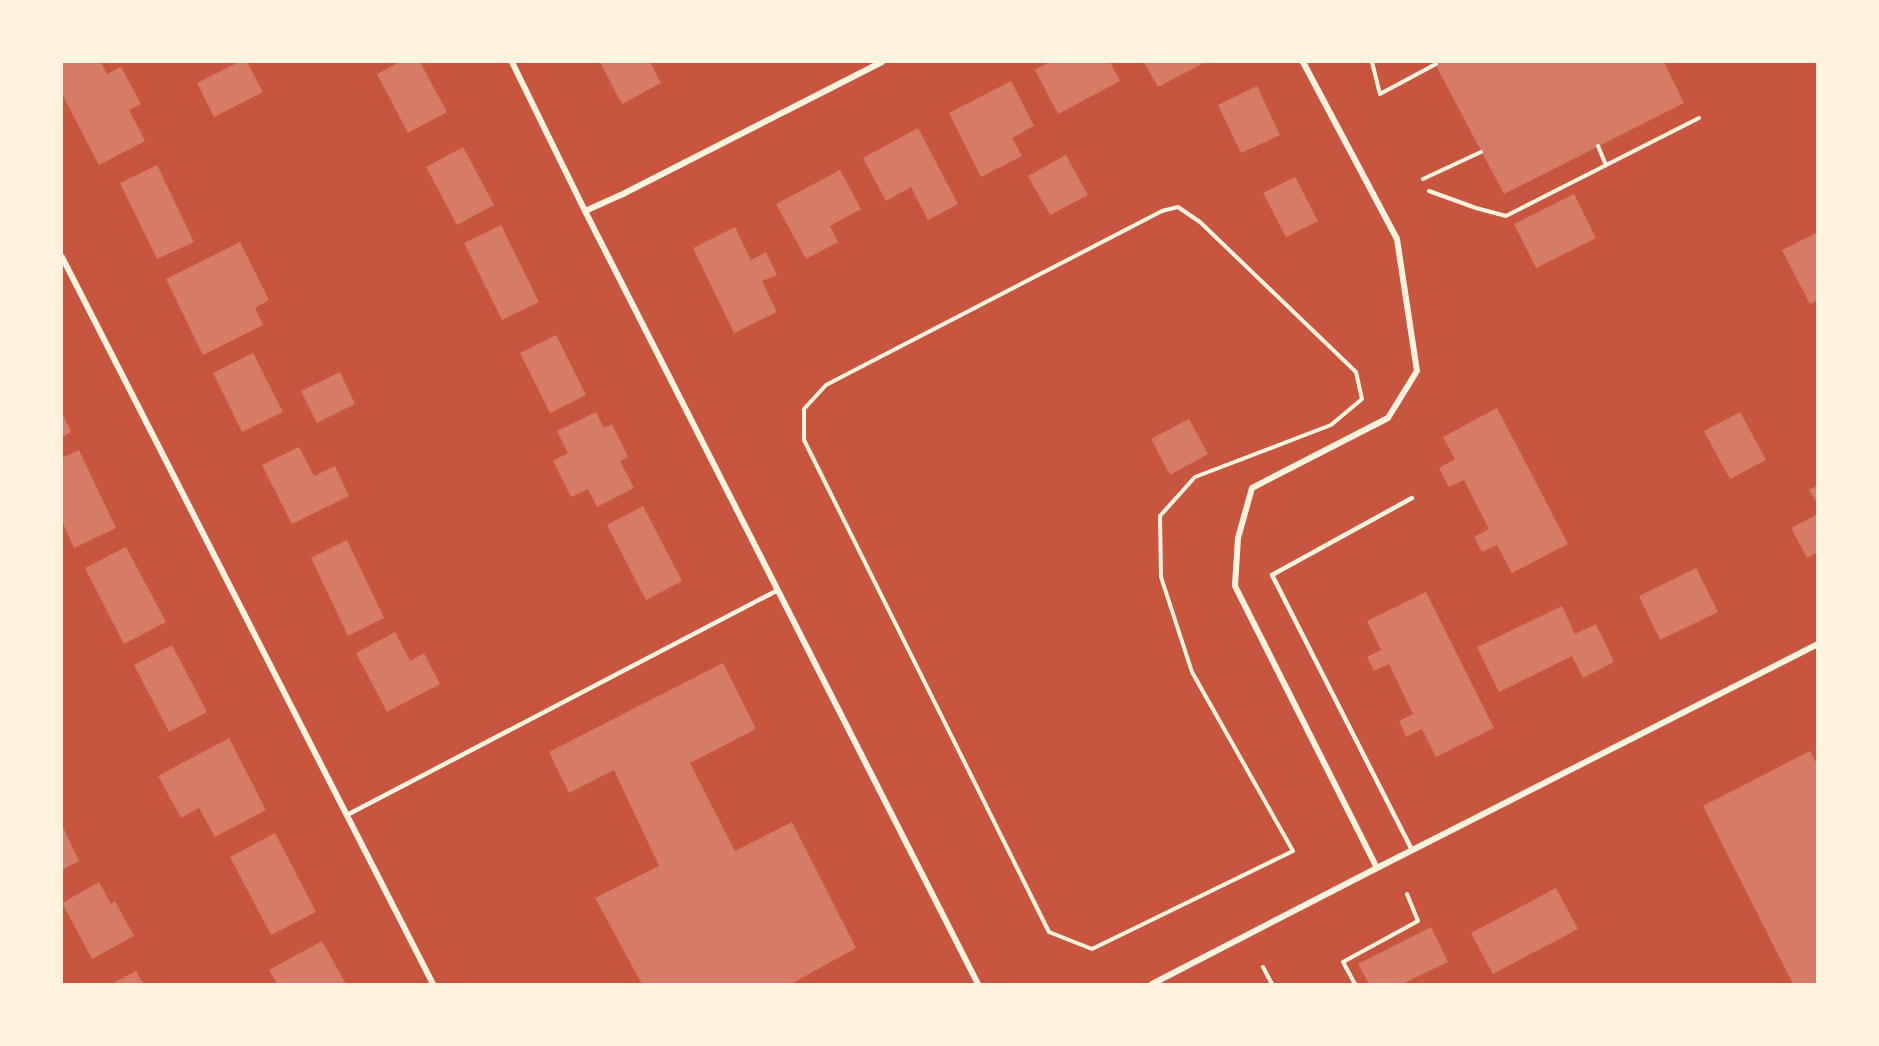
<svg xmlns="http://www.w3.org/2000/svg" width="1879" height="1046" font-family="Jost,sans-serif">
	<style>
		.building { fill: #d67c66 }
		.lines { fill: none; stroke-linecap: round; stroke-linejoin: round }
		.path { stroke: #fff3e0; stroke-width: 4 }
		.service { stroke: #fff3e0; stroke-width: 4.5 }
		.minor { stroke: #fff3e0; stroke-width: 6 }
	</style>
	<rect width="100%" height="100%" fill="#c8553d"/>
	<g class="building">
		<path d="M62,62H101L107,74L121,67L141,104L129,110L145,141L99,165L62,94Z"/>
		<path d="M239,62H247L263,92L214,117L197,83Z"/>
		<path d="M400,62H420L447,112L408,133L377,74Z"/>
		<path d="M600,62H650L661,83L622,104Z"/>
		<path d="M1050,62H1110L1120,81L1058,114L1035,70Z"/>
		<path d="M1144,62H1200L1202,64L1158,87Z"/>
		<path d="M1434,62H1664L1684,103L1504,194Z"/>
		<path d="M1011,81L1034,126L1012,138L1022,156L981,177L949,113Z"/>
		<path d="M1257,86L1280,135L1241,153L1218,105Z"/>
		<path d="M918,128L958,204L928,220L911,187L886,201L863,158Z"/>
		<path d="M463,147L494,205L457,225L426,167Z"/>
		<path d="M1066,155L1088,195L1050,215L1028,176Z"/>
		<path d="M157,165L194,242L157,259L120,183Z"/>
		<path d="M840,170L861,209L830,226L838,242L806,259L776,204Z"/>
		<path d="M1295,177L1318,221L1286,237L1263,193Z"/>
		<path d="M1574,194L1596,238L1536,268L1514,224Z"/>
		<path d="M501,225L539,302L502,320L464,243Z"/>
		<path d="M735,227L751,260L766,252L777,275L762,281L777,312L734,333L693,248Z"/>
		<path d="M1818,232V300L1810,304L1782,250Z"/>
		<path d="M240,242L269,300L255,308L263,325L203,355L166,279Z"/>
		<path d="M556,335L586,395L550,413L520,353Z"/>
		<path d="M253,353L283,412L242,432L213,373Z"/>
		<path d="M340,372L355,404L317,423L301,391Z"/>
		<path d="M1497,408L1568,544L1512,573L1497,545L1482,552L1474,537L1489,529L1464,480L1449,487L1439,468L1455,459L1443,437Z"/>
		<path d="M596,412L604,428L612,424L628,457L620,461L634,488L597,507L588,489L571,497L553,461L568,453L557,431Z"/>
		<path d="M1740,412L1766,460L1730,479L1704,431Z"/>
		<path d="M62,413L71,432L62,437Z"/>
		<path d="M1189,419L1208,454L1170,475L1151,439Z"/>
		<path d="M299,447L314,476L335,466L349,496L292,524L262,465Z"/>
		<path d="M79,450L116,528L74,548L62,521V458Z"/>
		<path d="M1818,485V505L1809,490Z"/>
		<path d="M643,506L682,581L646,600L607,525Z"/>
		<path d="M1818,514V552L1807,558L1791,528Z"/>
		<path d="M347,540L384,618L348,636L311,558Z"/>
		<path d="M126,547L166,622L124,644L85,568Z"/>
		<path d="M1696,568L1718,612L1660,640L1639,596Z"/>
		<path d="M1426,592L1494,728L1436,757L1422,729L1406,737L1399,721L1413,714L1389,664L1374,671L1367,657L1381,650L1367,621Z"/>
		<path d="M1562,606L1575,634L1596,624L1614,662L1583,678L1572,656L1499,692L1477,647Z"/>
		<path d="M395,632L410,661L424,653L440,684L387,712L356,653Z"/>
		<path d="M172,645L207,712L169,732L134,665Z"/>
		<path d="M723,663L756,729L690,763L735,851L792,822L856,948L791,984H642L595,898L659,866L614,770L569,793L549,752Z"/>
		<path d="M229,738L266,810L215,837L199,808L181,818L158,776Z"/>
		<path d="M1810,751L1818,766V984H1793L1703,806Z"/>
		<path d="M62,825L79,861L62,870Z"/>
		<path d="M275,833L316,912L271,935L230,857Z"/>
		<path d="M99,882L111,904L115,901L134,936L92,959L62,903Z"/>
		<path d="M1556,888L1578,929L1493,974L1471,933Z"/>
		<path d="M1431,927L1448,962L1402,984H1369L1358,964Z"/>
		<path d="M322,941L346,984H277L269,970Z"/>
		<path d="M136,971L143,984H111Z"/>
	</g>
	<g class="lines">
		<g class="path">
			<path d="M1372,62L1380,94L1436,64"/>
			<path d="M1598,146L1606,165"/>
			<path d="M1423,179L1481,152"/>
			<path d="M1429,191L1476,208L1506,216L1699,118"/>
			<path d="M1178,207L1200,222L1356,372L1362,399L1331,425L1195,477L1160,516L1161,577L1192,672L1293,851L1092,949L1049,932L804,440V409L826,385L1162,211Z"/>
			<path d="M1263,967L1272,984"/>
			<path d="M1355,984L1343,962L1418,921L1407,894"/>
		</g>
		<g class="service">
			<path d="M1412,498L1272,575L1412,850"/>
			<path d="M347,815L778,590"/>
		</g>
		<g class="minor">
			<path d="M512,62L585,211L978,984"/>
			<path d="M1303,62L1397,239L1417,371L1388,418L1252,488L1238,538L1235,586L1377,868"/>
			<path d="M585,211L623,194L882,62"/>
			<path d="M62,257L433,984"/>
			<path d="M1152,984L1377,868L1818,644"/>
		</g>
	</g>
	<rect width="1879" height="1046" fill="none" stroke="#fff3e0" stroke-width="126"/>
</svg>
